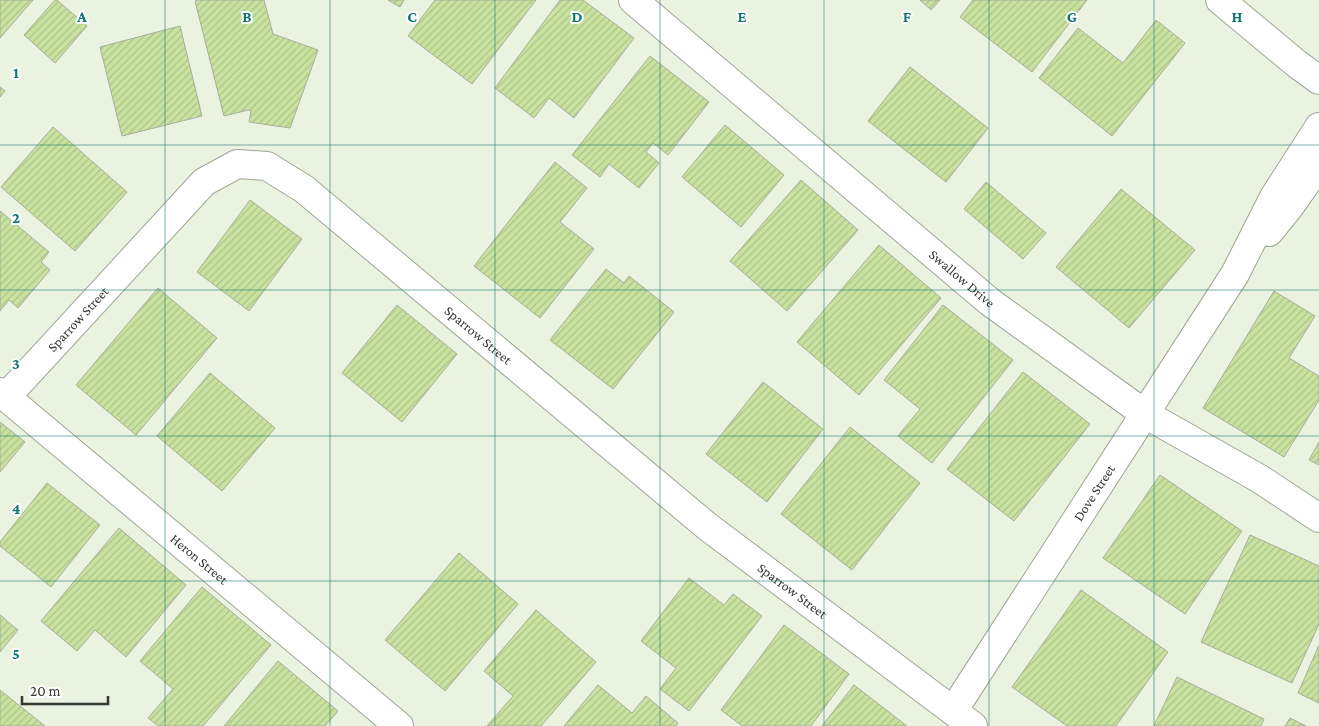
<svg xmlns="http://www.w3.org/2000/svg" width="1319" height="726" font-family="'Crimson Pro',serif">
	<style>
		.building { fill: url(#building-hatch); stroke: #a7ae9d }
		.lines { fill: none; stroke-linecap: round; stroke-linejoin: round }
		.minor-casing { stroke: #9fa695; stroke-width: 30 }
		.minor { stroke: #fff; stroke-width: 28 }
		.grid { fill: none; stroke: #0f766e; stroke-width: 1; stroke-opacity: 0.55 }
		.labels { text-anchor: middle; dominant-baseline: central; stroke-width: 4; stroke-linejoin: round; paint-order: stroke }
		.street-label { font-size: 14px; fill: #353831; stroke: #fff }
		.grid-label { font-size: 16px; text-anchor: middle; font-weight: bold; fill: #0f766e; stroke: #fff; stroke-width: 4; stroke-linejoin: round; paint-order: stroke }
	</style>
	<defs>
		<pattern id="building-hatch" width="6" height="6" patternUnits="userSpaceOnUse" patternTransform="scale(1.25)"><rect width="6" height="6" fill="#c8e29f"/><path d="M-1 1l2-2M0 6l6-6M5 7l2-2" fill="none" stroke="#acc389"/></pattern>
	</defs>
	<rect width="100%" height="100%" fill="#eaf2e0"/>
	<g class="building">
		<path d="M0,0H33L0,38Z"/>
		<path d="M55,0H57L87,26L55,63L24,35Z"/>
		<path d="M198,0H264L273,34L318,50L290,128L249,122L251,111L248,110L224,116L195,1Z"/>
		<path d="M388,0H404L400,7Z"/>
		<path d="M435,0H536L472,84L408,36Z"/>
		<path d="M560,0H583L634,38L574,118L549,98L534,118L495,88Z"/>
		<path d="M920,0H940L931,10Z"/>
		<path d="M973,0H1087L1032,72L960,17Z"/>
		<path d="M1156,20L1185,43L1112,136L1039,78L1078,28L1123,63Z"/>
		<path d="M180,26L202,116L122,136L100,47Z"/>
		<path d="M650,56L709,102L668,155L653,143L646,152L659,163L639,188L609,164L600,177L572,155Z"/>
		<path d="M910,67L988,128L946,182L868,121Z"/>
		<path d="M0,87L5,91L0,97Z"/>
		<path d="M725,125L784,175L741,227L682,177Z"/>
		<path d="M53,127L127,192L75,251L1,187Z"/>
		<path d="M555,162L587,188L560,222L594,249L540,318L474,266Z"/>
		<path d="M801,180L858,230L787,311L730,261Z"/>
		<path d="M986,182L1046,233L1023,259L964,209Z"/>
		<path d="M1121,189L1195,250L1129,328L1056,267Z"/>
		<path d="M250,200L302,239L249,311L197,272Z"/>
		<path d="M0,211L49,252L41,262L50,270L18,308L9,300L0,311Z"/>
		<path d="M879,245L941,298L859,395L797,342Z"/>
		<path d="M606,269L624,283L629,276L674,312L613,389L550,340Z"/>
		<path d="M158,288L217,338L136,435L76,385Z"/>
		<path d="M1274,291L1315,316L1289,358L1319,376V400L1284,457L1203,408Z"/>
		<path d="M397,305L457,354L402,422L342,373Z"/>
		<path d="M943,305L1013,360L932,463L898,436L920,409L884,380Z"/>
		<path d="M1023,372L1090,424L1014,521L947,469Z"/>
		<path d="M210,373L275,428L222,491L157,436Z"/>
		<path d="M763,382L823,429L767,502L706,454Z"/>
		<path d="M0,422L25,442L0,472Z"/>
		<path d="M850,427L920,483L852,570L781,514Z"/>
		<path d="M1319,442V465L1309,460Z"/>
		<path d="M1160,475L1242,531L1185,614L1103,558Z"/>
		<path d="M47,483L100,525L51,587L0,546V542Z"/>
		<path d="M119,528L186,585L126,657L95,630L77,651L41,621Z"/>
		<path d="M1250,535L1319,566V624L1292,683L1201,642Z"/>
		<path d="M459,553L518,604L445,691L385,640Z"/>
		<path d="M689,578L724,605L733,594L762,616L689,711L660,689L676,668L641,641Z"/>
		<path d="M202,587L271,645L203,726H158L148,718L173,689L140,661Z"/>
		<path d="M1081,590L1168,652L1116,726H1067L1012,687Z"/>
		<path d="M536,610L596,662L541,726H487L513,696L484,671Z"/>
		<path d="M0,615L18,630L0,652Z"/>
		<path d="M784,625L849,674L811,726H742L721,710Z"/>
		<path d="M1319,645V703L1298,693Z"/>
		<path d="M278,661L338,711L325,726H224Z"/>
		<path d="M1177,677L1264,719L1261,726H1154Z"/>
		<path d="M598,685L632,713L646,696L678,723L676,726H564Z"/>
		<path d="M854,685L907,726H822Z"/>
		<path d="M0,690L45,726H0Z"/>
		<path d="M1290,718L1306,726H1285Z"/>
	</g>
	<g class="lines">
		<defs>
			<g id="minor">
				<path id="s1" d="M633,0L990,302L1145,414L1260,479L1319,518"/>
				<path d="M1220,0L1297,64L1319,80"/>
				<path d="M1269,232L1290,206L1319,165"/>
				<path id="s2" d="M0,392L399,726"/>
				<path id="s3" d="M6,397L204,182L237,164L267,166L304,189L708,527L973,726"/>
				<path id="s4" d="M953,711L1235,274L1274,197L1319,127"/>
			</g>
		</defs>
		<use href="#minor" class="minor-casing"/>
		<use href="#minor" class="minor"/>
	</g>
	<path class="grid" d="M165,0V726M330,0V726M495,0V726M660,0V726M824,0V726M989,0V726M1154,0V726M0,145H1319M0,290H1319M0,436H1319M0,581H1319"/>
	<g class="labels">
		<g class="street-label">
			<text stroke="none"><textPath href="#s1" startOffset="431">Swallow Drive</textPath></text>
			<text stroke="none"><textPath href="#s3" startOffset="106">Sparrow Street</textPath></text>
			<text stroke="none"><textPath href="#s3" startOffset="631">Sparrow Street</textPath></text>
			<text stroke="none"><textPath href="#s4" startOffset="260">Dove Street</textPath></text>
			<text stroke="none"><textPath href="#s2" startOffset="260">Heron Street</textPath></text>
			<text stroke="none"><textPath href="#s3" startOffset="1036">Sparrow Street</textPath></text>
		</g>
	</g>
	<g class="grid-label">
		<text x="82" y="22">A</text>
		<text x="247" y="22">B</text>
		<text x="412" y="22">C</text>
		<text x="577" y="22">D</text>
		<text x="742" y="22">E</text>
		<text x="907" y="22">F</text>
		<text x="1072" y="22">G</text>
		<text x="1237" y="22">H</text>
		<text x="16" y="78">1</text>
		<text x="16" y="223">2</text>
		<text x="16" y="369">3</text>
		<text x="16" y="514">4</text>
		<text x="16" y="659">5</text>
	</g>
	<path d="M22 696v8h86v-8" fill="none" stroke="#353831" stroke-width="2.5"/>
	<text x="30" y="696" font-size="15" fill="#353831" stroke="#ffffff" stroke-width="4" paint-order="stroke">20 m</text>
</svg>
